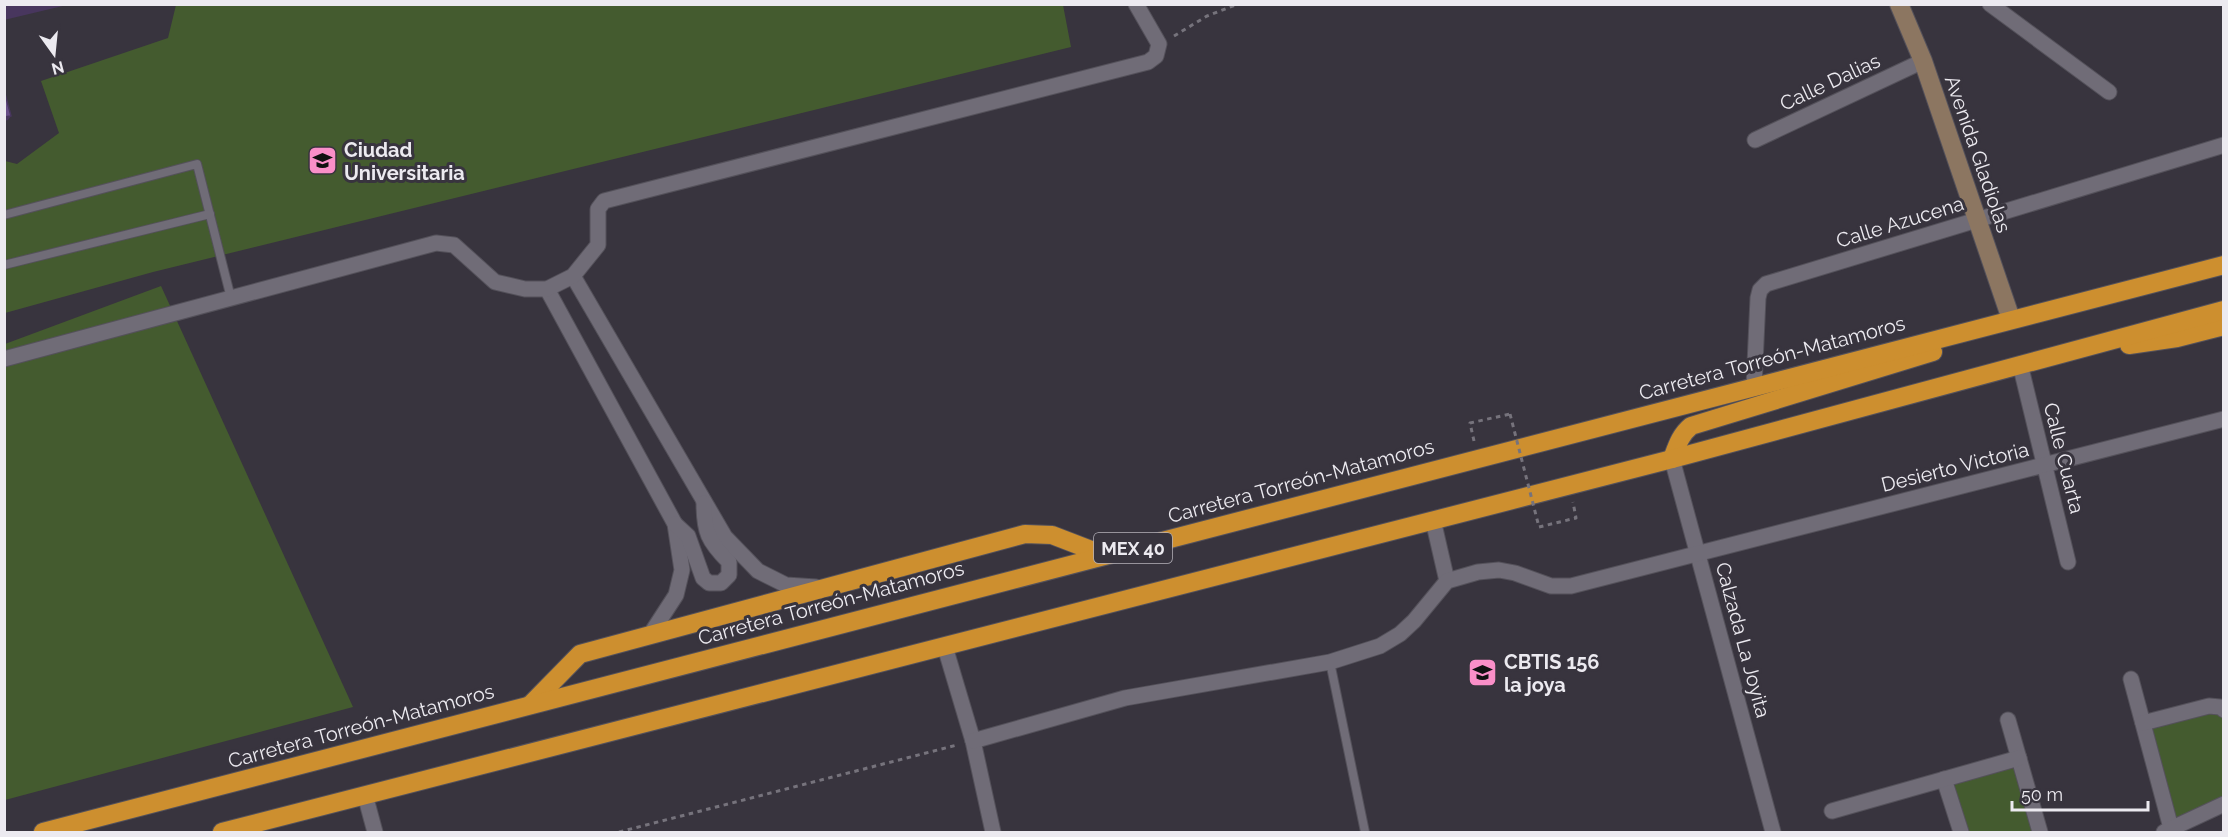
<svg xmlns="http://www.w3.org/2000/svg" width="2228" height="837" font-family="Raleway,sans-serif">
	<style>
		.green { fill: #445b2f }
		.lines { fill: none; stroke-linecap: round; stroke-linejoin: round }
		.lane-casing { stroke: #54515a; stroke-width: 10 }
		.street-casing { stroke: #54515a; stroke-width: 17 }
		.secondary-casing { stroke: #54515a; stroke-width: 20 }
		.highway-casing { stroke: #54515a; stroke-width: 20 }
		.path { stroke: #76737c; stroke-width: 3; stroke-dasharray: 4.5 4.5; stroke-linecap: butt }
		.lane { stroke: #706c77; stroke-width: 8 }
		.street { stroke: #706c77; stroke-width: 15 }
		.secondary { stroke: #8c7661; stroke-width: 18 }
		.highway { stroke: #cd8f2f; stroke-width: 18 }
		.path-bridge { stroke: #76737c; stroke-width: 3; stroke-dasharray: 4.5 4.5; stroke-linecap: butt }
		.shaded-wall { fill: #48365e }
		.building { fill: #674d87; stroke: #48365e; stroke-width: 1.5 }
		.labels { text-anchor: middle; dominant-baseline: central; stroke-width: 6; stroke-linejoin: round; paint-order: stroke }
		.shield { fill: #38343e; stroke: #b6b3bb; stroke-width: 1.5 }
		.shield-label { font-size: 18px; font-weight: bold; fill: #eceaf0 }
		.street-label { font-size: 20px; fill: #eceaf0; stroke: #38343e }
		.poi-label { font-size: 20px; font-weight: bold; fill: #eceaf0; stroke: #38343e; text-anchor: start }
	</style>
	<rect width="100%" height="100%" fill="#38343e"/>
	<g class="green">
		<path d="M176,5H1063L1071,47L153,272L5,313V161L17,164L59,133L41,81L168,38Z"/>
		<path d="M161,286L353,707L5,800V344Z"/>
		<path d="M2209,711L2223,715V800L2175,821L2148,726Z"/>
		<path d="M2017,762L2037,832H1964L1947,782Z"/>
	</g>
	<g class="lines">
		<defs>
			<g id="lane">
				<path d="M4,215L197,164L231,298"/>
				<path d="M4,265L210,214"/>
				<path d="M1330,662L1365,832"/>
			</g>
			<g id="street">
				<path d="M1990,4L2109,92"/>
				<path d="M1755,140L1923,61"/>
				<path d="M573,276L725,537L758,571L786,585L816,587"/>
				<path d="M547,289L675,524L682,570L676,595L650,635"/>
				<path d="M4,359L436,243L454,245L495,282L525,289H547L573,276L598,245V209L604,201L1148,62L1156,56L1159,44L1136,4"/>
				<path d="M2020,364L2068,562"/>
				<path d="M1754,386L1758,298L1760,290L1766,284L2224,145"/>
				<path d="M1672,459L1773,832"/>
				<path d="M1433,520L1447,581"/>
				<path d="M675,524L688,536L703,578L709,583H721L729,575V562C708,541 704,532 704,503"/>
				<path d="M945,647L973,741L993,832"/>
				<path d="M2131,679L2171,828"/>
				<path d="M2008,720L2040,832"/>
				<path d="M2143,723L2209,706L2220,707L2224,710"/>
				<path d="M973,741L1125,698L1330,662L1380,646L1400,634L1414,621L1447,581L1478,572L1499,570L1515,573L1551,586H1571L2224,419"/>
				<path d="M1944,779L1961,832"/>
				<path d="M365,795L375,832"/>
				<path d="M1832,811L2019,758"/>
				<path d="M2164,832L2224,804"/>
			</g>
			<path id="secondary" d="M1899,4L1923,61L2011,319"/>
			<g id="highway">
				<path d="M2129,345L2177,338L2224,326"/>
				<path d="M1672,459C1677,446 1680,435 1691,426L1933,352"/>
				<path d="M530,705L580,654L1025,534L1052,535L1104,555"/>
				<path d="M43,832L2224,265"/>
				<path d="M222,832L1672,459L2224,310"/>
			</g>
		</defs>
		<use href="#lane" class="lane-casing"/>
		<use href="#street" class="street-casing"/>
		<use href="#secondary" class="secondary-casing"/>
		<use href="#highway" class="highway-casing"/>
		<g class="path">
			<path d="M1174,36L1207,16L1238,4"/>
			<path d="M1474,441L1470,423L1510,414"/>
			<path d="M1539,527L1576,518L1573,502"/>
			<path d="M619,832L957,745"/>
		</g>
		<use href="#lane" class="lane"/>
		<use href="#street" class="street"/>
		<use href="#secondary" class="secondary"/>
		<use href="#highway" class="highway"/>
		<path class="path-bridge" d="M1510,414L1539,527"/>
	</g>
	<g class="shaded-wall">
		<path d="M4,4H71L4,20Z"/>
		<path d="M11,116L8,120L4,121V117Z"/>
	</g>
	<path class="building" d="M4,90L11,116L4,117Z"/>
	<defs>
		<symbol id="university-square" viewBox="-11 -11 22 22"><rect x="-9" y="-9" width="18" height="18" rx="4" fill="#fa8fc8" stroke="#38343e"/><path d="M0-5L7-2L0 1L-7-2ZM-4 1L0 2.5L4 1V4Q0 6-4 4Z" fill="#111"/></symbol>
		<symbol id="school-square" viewBox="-11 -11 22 22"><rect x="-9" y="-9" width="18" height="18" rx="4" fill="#fa8fc8" stroke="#38343e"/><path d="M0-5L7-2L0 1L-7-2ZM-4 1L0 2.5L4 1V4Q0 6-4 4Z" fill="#111"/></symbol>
	</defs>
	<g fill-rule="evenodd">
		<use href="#university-square" x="306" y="144" width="33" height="33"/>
		<use href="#school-square" x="1466" y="656" width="33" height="33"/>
	</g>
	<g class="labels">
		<rect class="shield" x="1094" y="533" width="78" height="30" rx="4.5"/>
		<g class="shield-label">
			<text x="1133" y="548">MEX 40</text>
		</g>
		<g class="street-label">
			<text transform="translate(1830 82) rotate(-25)">Calle Dalias</text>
			<text transform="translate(1978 154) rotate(71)">Avenida Gladiolas</text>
			<text transform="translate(1900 222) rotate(-17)">Calle Azucena</text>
			<text transform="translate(1772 358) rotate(-15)">Carretera Torreón-Matamoros</text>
			<text transform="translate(2064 458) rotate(76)">Calle Cuarta</text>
			<text transform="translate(1955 467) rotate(-14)">Desierto Victoria</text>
			<text transform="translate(1301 481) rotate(-15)">Carretera Torreón-Matamoros</text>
			<text transform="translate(831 603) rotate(-15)">Carretera Torreón-Matamoros</text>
			<text transform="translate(1743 640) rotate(75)">Calzada La Joyita</text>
			<text transform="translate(361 726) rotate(-15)">Carretera Torreón-Matamoros</text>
		</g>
		<g class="poi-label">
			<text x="344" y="150">Ciudad<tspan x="344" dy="23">Universitaria</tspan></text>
			<text x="1504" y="662">CBTIS 156<tspan x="1504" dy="23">la joya</tspan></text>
		</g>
	</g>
	<rect width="2228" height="837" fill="none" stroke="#eceaf0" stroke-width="12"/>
	<g transform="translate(54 54) rotate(165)" stroke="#38343e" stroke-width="4.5" paint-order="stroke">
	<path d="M0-4.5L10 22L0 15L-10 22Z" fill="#eceaf0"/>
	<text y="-9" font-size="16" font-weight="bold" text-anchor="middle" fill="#eceaf0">N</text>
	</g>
	<path d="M2012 801v9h136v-9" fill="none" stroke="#eceaf0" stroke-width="3"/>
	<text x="2021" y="801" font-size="18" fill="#eceaf0" stroke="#38343e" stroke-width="4.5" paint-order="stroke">50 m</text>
</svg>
